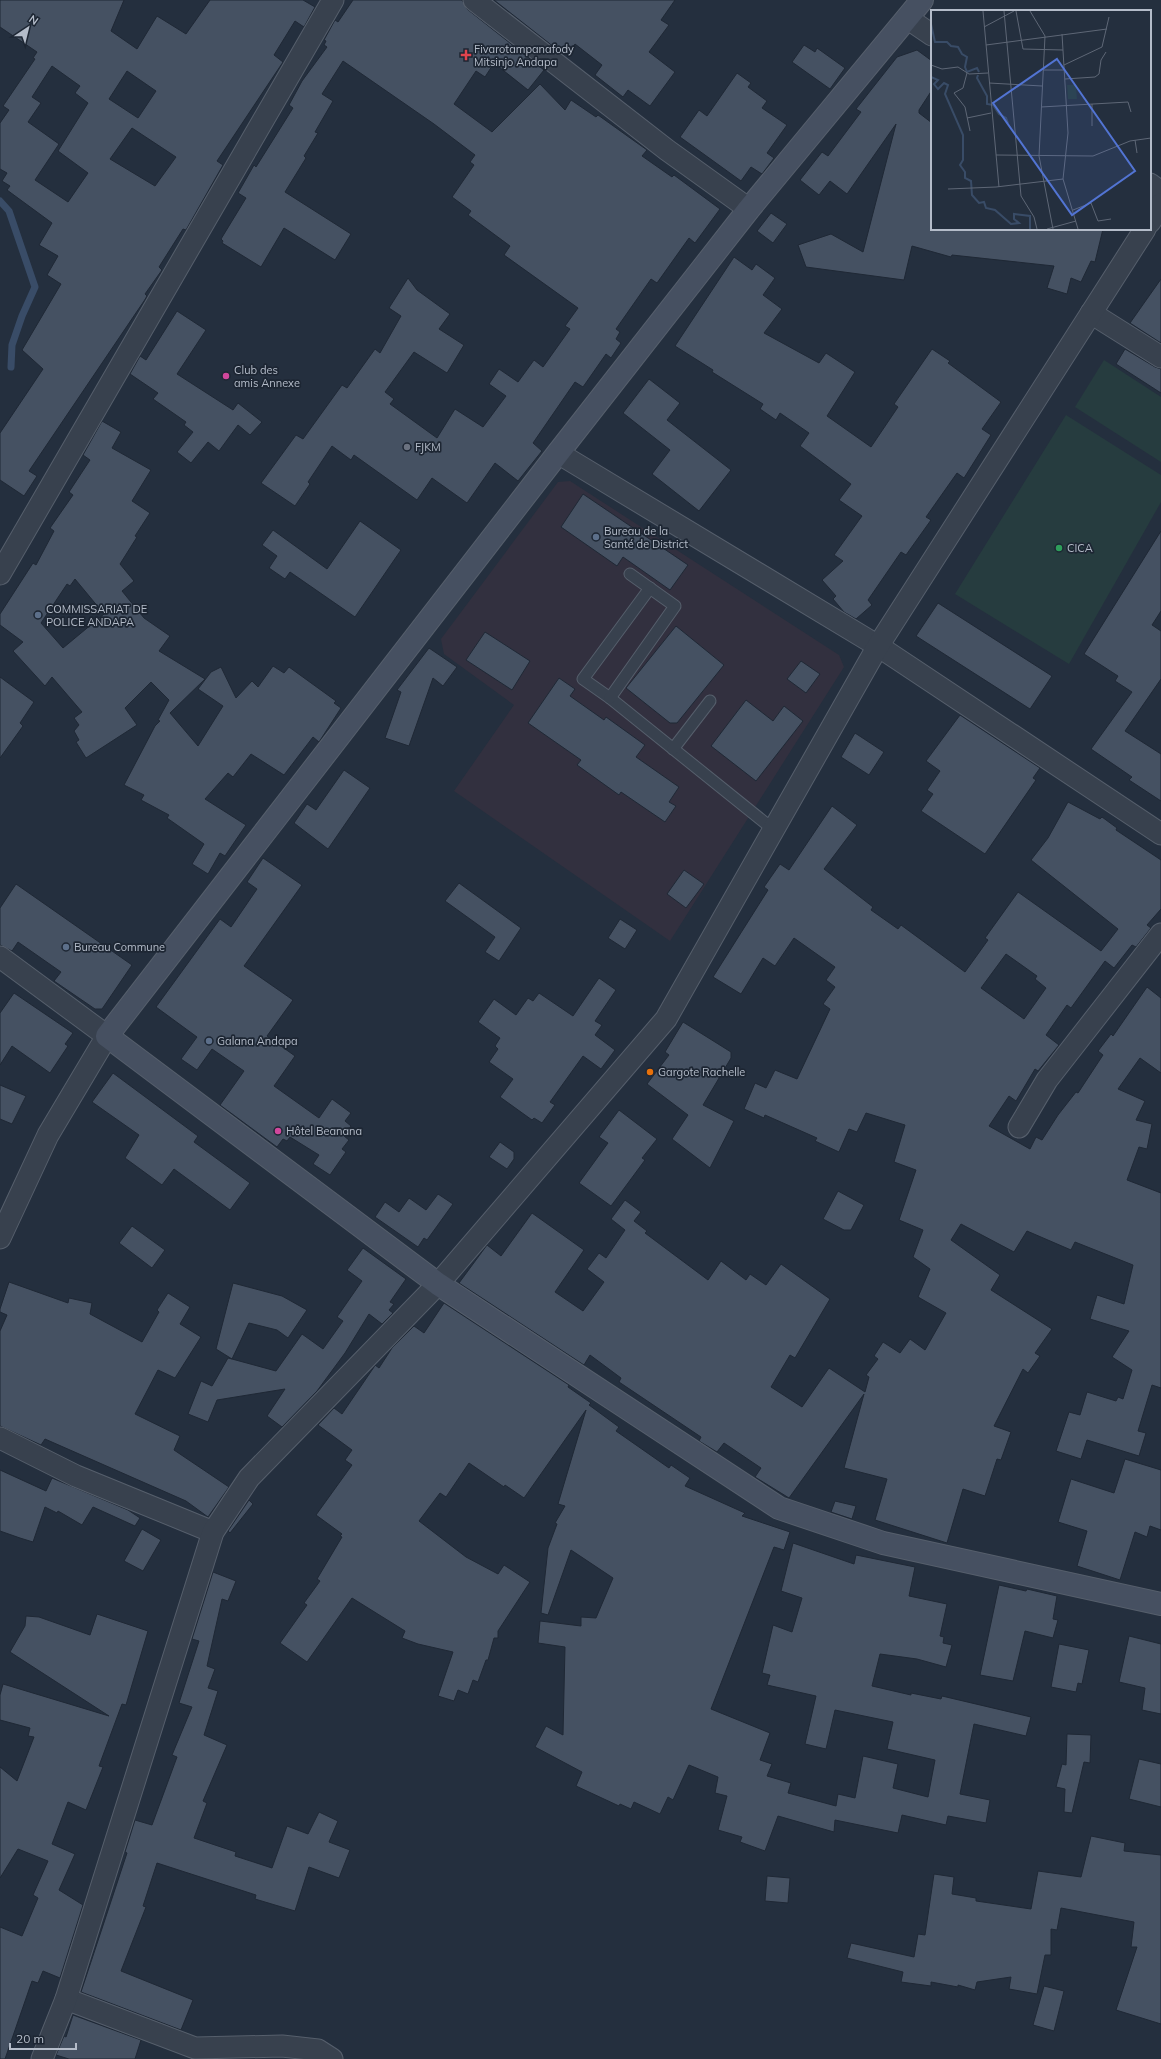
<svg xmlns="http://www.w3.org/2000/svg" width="1161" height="2059" font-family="Mulish,sans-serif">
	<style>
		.medical { fill: #32303f }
		.green { fill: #263c3f }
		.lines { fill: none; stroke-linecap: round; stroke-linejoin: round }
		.stream { stroke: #394c67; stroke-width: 7 }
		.building { fill: #455162; stroke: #1f2835; fill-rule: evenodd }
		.lane-casing { stroke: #565f6c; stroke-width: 13 }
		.street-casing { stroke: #565f6c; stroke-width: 23 }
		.secondary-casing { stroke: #565f6c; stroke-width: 24 }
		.lane { stroke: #38414e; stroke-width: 11 }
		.street { stroke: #38414e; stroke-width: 21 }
		.secondary { stroke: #465061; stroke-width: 22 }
		.health-dot { fill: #e0444e; stroke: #1d2633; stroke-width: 1.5 }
		.hotel-dot { fill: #d1479c; stroke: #1d2633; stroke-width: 1.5 }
		.worship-dot { fill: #6b7280; stroke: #1d2633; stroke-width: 1.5 }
		.service-dot { fill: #5c6f8a; stroke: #1d2633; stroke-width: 1.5 }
		.leisure-dot { fill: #2e9e5b; stroke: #1d2633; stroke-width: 1.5 }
		.food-dot { fill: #e8710a; stroke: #1d2633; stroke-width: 1.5 }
		.labels { text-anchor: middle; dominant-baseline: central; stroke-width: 3.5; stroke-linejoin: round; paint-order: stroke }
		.poi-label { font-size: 11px; fill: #b4bcc9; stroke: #1d2633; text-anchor: start }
		.inset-river { fill: none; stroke: #394c67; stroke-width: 2 }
		.inset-road { fill: none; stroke: #5e6776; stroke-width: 1 }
		.view { fill: #5274d3; fill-opacity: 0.15; stroke: #5274d3; stroke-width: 2 }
		.inset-edge { fill: none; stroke: #b4bcc9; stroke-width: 2 }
	</style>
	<rect width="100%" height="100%" fill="#242f3e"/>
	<path class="medical" d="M570,481L839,655L844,667L670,941L454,791L514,705L444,654L441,639L558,482Z"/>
	<g class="green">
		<path d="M1104,360L1161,397V462L1075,407Z"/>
		<path d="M1066,415L1161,475V502L1069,664L955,594Z"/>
	</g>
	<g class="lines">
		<path class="stream" d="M0,201L9,211L35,287L22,316L12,345L11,367"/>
	</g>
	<g class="building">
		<path d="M0,0H124L111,31L137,49L157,16L186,34L210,0H303L315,7L304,27L295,21L274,55L283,62L217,161L223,165L186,230L183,229L159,267L162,270L145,294L147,296L144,301L29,471L37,476L24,496L0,480V433L43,369L22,350L61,284L47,275L58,256L39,245L52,223L7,190L10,186L2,181L7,173L0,169V123L9,110L3,106L35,59L33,58L37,52L0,27ZM52,66L80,86L75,93L88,103L58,151L88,173L68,202L35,180L59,144L28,122L41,103L32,97ZM127,71L156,91L138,118L109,99ZM132,128L176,157L155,186L110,159Z"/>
		<path d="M353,0H462L467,9L544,70L528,90L494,63L485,77L476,71L454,104L492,132L540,84L565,110L571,100L596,117L598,115L647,150L642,156L672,177L674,175L720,209L695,243L689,238L657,283L651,279L616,329L620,332L616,339L621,343L611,358L606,354L583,387L575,382L533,443L542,451L518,481L495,463L467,503L432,478L417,500L354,455L351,460L332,446L308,482L310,484L295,506L261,483L296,435L303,439L342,385L347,388L375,349L380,353L401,316L389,308L408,278L417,290L450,314L439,329L464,345L447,373L414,352L385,392L394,399L390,404L437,438L455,409L483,427L506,396L489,384L499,369L518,382L534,360L543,367L570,329L565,326L578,308L504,255L510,246L468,215L471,211L452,197L474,165L470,162L475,155L434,124L343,61L322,94L333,101L315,132L318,133L304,156L306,158L285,192L351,234L335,260L284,228L261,267L222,243L223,241L221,239L246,198L238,193L254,165L256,167L293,108L289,105L302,81L327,47L324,45L326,41L324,40L335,20L338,22Z"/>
		<path d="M494,0H675L661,20L669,25L649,52L675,72L650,106L628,90L623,97L595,75L602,65L575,44L568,54L561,49L559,51Z"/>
		<path d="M804,45L815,52L817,48L845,68L830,89L792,62Z"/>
		<path d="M917,50L932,61V90L919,110V113L932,123V229H1103L1095,262L1091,261L1081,282L1071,278L1067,294L1047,288L1054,266L952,255L951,257L912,246L904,280L806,267L798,245L831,234L863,252L896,124L847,194L830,181L819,195L800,180L822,152L828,156L861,112L856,109L897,57Z"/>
		<path d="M737,73L751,83L748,87L767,101L762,108L787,125L767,153L774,158L762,174L751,167L741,181L680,137L699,110L707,116Z"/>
		<path d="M771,213L787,224L773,243L757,231Z"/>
		<path d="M734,257L752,270L756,264L775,278L763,295L782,309L764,333L819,363L826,353L855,372L827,416L871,447L898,407L894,404L932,349L950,361L948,363L1001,402L982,429L991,435L964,478L957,473L926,517L931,520L906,555L901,552L868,600L872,605L856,619L844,612L833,599L836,596L822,580L843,561L834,555L862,516L839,500L851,484L800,446L809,433L780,413L776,420L760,409L763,404L712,372L713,370L675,346Z"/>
		<path d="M1161,279V343L1130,323Z"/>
		<path d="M177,311L206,330L177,374L233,410L238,403L262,422L250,435L238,425L219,451L208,442L191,463L177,452L193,432L184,425L186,422L153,399L158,393L130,374L140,356L146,360Z"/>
		<path d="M1125,349L1155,367L1161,369V393L1116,364Z"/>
		<path d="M649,379L680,403L667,420L731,470L699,511L652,474L670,450L623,413Z"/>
		<path d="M102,421L121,432L112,448L151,470L132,501L150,513L135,536L137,537L120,564L134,581L122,591L144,618L170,636L159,651L205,679L170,713L198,746L223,706L198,689L211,672L221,667L236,698L252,681L258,687L273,666L284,673L289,667L336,701L334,703L341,708L319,742L313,737L284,775L251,754L233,777L228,773L205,799L246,825L225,856L220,853L208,874L192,864L204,844L167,818L169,815L141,800L144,795L124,785L155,726L160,721L158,720L169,700L151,682L125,708L137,725L86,758L76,742L79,740L74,731L79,725L74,718L82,712L52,677L45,686L13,651L23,642L0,625V614L33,563L36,565L54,531L50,528L73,495L69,492L90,460L83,455ZM75,579L104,614L63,648L41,623L67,584L70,586Z"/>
		<path d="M583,494L688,565L670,590L623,557L617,566L561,527Z"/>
		<path d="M360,521L401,550L355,617L290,572L285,579L269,568L277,556L262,545L273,530L327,569Z"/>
		<path d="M1161,531V611L1152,625L1161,631V679L1125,731L1161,754V801L1129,780L1132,777L1091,749L1132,692L1115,681L1118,676L1084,654Z"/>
		<path d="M938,603L1052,676L1030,709L916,636Z"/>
		<path d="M676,626L724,665L677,723H670L626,688Z"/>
		<path d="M485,632L530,661L512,690L466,660Z"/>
		<path d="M429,648L457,667L443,686L433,678L409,746L385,738L401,692L397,690Z"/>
		<path d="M801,661L820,674L806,693L787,679Z"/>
		<path d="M0,677L34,702L20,723L23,726L0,758Z"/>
		<path d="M559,678L575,689L570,696L604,720L606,717L645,745L636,757L679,787L669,802L676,806L665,822L621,792L619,795L577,765L581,760L528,723Z"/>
		<path d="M746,700L773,721L784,706L803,721L756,781L711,746Z"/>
		<path d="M960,715L1040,768L1033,778L1036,780L985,854L921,811L933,794L927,790L940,771L926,761Z"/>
		<path d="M855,733L884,752L869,775L841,757Z"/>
		<path d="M344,770L370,788L328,849L294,823L307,804L316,810Z"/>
		<path d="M1068,802L1100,819L1102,817L1117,828L1116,830L1161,860V909L1147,925L1151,928L1136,947L1132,945L1114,968L1105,961L1071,1008L1067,1005L1046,1035L1059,1045L1038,1071L1035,1069L1016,1101L1009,1096L989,1126L1030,1149L1036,1137L1042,1140L1058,1115L1076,1092L1078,1093L1103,1055L1098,1051L1111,1034L1113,1036L1147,987L1161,998V1073L1140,1058L1118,1089L1145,1101L1136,1120L1152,1124L1147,1149L1139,1147L1127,1180L1161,1193V1388L1152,1385L1138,1431L1146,1433L1139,1456L1087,1440L1081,1459L1056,1451L1069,1412L1080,1415L1087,1392L1116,1401L1118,1397L1123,1399L1132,1370L1112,1357L1129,1331L1090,1319L1097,1295L1124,1304L1133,1265L1075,1242L1071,1250L1027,1231L1014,1252L961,1224L951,1240L1000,1275L991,1290L1052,1329L1035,1353L1040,1356L1028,1373L1023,1369L994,1426L1011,1432L1001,1460L997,1459L985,1496L963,1489L947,1543L875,1520L887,1479L844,1468L864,1394L789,1498L755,1477L761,1468L724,1443L717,1452L699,1441L701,1437L619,1382L621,1378L590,1355L584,1365L459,1283L487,1245L501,1256L532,1213L584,1250L555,1292L583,1311L604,1282L587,1269L599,1253L606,1258L625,1230L611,1219L625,1200L641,1212L634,1221L647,1231L645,1233L708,1280L721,1261L746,1280L750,1274L766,1285L781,1264L830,1299L795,1358L790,1355L771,1387L802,1407L829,1368L865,1392L869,1377L866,1375L878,1359L874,1356L883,1342L900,1353L910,1339L925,1350L946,1313L918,1297L930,1269L913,1257L923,1230L899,1220L916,1170L894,1162L905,1125L866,1113L857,1132L849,1129L839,1152L815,1141L817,1138L765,1115L764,1118L744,1109L755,1083L766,1088L775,1070L797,1079L830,1009L823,1004L835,987L826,980L835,967L794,938L775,966L763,958L741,994L713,977L768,890L764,887L780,864L789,870L832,806L857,825L824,869L873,907L871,910L898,929L901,925L965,972L988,940L985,938L1018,892L1101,951L1118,929L1031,860L1048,838ZM1006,954L1037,976L1035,979L1046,988L1024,1019L981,988Z"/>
		<path d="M263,858L302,885L244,966L293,1000L267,1036L295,1056L274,1086L319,1118L332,1099L351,1113L345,1121L351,1126L344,1136L349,1140L342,1149L346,1152L330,1175L313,1164L319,1155L290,1137L287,1141L283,1139L277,1147L220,1105L244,1071L212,1049L197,1070L181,1059L197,1037L156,1007L220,919L231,927L257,889L247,882Z"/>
		<path d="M684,870L704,884L686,908L667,894Z"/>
		<path d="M459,883L521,928L499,961L485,952L495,937L445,901Z"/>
		<path d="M16,884L132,965L102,1009H95L54,981L61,972L18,942L12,951L0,945V908Z"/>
		<path d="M620,919L637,930L625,949L608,938Z"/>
		<path d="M599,978L616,990L595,1021L602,1025L595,1035L615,1050L601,1069L583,1056L550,1102L555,1105L542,1123L534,1118L532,1120L500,1097L513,1079L489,1062L498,1049L495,1046L500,1038L478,1022L494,999L516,1015L528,998L533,1001L539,993L573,1016Z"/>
		<path d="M14,993L73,1033L65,1044L68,1046L50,1073L12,1046L0,1065V1013Z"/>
		<path d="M683,1022L731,1052V1058L703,1105L734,1121L710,1168L672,1139L688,1115L647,1084L669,1055L665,1052Z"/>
		<path d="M113,1073L198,1136L194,1142L250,1183L230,1210L174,1169L162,1185L125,1158L139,1135L92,1102Z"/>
		<path d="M0,1085L26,1096L12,1124L0,1119Z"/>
		<path d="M619,1110L657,1139L642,1158L645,1160L611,1206L579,1183L608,1143L599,1137Z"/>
		<path d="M500,1142L514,1152V1159L507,1169L489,1157Z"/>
		<path d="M838,1191L864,1205L851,1230H844L823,1219Z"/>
		<path d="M438,1194L453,1204L427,1240L424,1238L418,1247L375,1217L385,1202L399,1212L409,1198L426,1210Z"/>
		<path d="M132,1226L165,1250L152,1268L119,1243Z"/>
		<path d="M363,1248L406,1279L390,1302L394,1304L389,1310L393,1313L382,1324L369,1314L345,1353L317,1391L282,1427L267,1416L285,1389L217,1400L208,1422L188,1414L201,1381L212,1386L228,1358L232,1359L216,1349L233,1283L282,1296L307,1310L288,1338L277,1330L249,1323L232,1359L276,1371L302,1334L323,1349L343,1321L337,1317L362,1281L347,1270Z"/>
		<path d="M9,1282L68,1303L69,1298L92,1303L90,1314L142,1342L159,1312L157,1310L168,1293L190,1307L180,1324L201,1337L175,1378L158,1370L135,1414L180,1436L174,1450L229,1487L208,1517L186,1501L45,1439L41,1445L0,1426V1331L7,1315L0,1312V1309Z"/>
		<path d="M444,1303L569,1385L568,1387L591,1403L589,1405L619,1427L616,1431L669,1468L671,1465L690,1478L685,1486L745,1513L742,1516L790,1532L784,1550L774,1547L711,1709L770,1733L760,1760L772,1764L767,1776L791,1783L788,1793L836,1806L838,1794L855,1798L863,1756L898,1764L893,1788L928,1797L935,1760L887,1749L893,1722L835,1710L826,1749L805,1744L816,1696L767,1685L770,1675L762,1673L773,1625L792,1632L802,1598L781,1591L793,1543L854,1564L856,1555L915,1567L909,1596L947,1604L940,1636L944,1637L943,1643L952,1645L946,1667L917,1659L880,1654L872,1686L911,1695V1693L941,1699L942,1696L1031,1717L1026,1736L974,1724L960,1794L990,1800L986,1823L948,1816L946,1825L902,1815L898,1833L835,1820L834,1832L778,1816L765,1851L740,1842L742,1837L718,1830L727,1796L715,1793L718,1777L689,1765L673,1800L668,1797L660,1814L634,1802L631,1809L620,1804L619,1806L576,1786L582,1772L535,1747L546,1726L563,1735L565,1647L538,1643L540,1621L581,1626V1617L596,1618L613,1578L571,1550L548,1615L541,1613L548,1548L557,1524L555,1523L565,1506L558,1504L586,1410L524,1498L505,1485L504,1487L469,1463L446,1497L440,1493L419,1521L466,1557L498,1574L504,1565L530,1582L498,1631V1638H494L488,1660H486L478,1682L473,1680L468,1694L458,1690L454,1701L438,1696L453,1652L418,1644L402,1638L405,1631L352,1598L307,1662L280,1643L307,1605L304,1603L320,1581L317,1579L342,1537L340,1536L342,1534L316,1515L352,1465L345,1460L352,1450L318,1425L334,1408L342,1414L374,1367L375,1365L379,1368L392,1348L414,1326L424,1333Z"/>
		<path d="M1125,1459L1161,1470V1530L1150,1526L1147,1537L1135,1532L1120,1580L1077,1566L1087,1531L1058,1522L1071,1479L1114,1493Z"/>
		<path d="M0,1470L46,1491L52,1478L128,1510L140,1518L135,1526L93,1507L82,1525L58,1511L57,1513L45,1507L33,1542L20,1538L0,1531Z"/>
		<path d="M249,1500L253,1504L230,1533L228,1531Z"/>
		<path d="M835,1501L856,1506L852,1519L831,1512Z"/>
		<path d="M142,1529L161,1540L143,1571L124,1561Z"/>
		<path d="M213,1572L236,1581L228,1601L222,1599L207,1666L215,1669L208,1688L218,1691L204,1735L227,1745L203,1801L207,1803L194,1838L236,1852L235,1856L272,1868L287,1826L308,1834L319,1812L338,1821L329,1842L350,1850L339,1878L309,1867L295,1911L255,1899L256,1895L157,1863L143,1906L146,1907L121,1971L193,2000L181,2030L81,1992L127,1853L125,1852L135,1820L152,1825L177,1757L172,1755L192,1707L179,1703L199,1641L192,1639Z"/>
		<path d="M999,1585L1026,1591L1027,1589L1057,1596L1053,1619L1058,1620L1053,1638L1025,1631L1013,1681L980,1675Z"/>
		<path d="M97,1614L148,1631L126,1705L122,1704L99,1766L103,1767L86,1810L68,1802L52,1844L75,1854L59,1890L83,1905L60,1978L43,1971L38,1983L32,1981L5,2059H0V1927L22,1936L38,1898L33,1895L48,1861L18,1849L0,1878V1767L17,1781L34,1737L28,1736L30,1728L0,1720V1695L3,1684L109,1716L10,1652L25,1626L26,1616L39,1617L90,1635Z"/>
		<path d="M1129,1636L1161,1644V1714L1142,1710L1145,1688L1119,1682Z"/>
		<path d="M1059,1644L1089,1650L1082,1684L1078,1683L1076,1692L1051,1687Z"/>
		<path d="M1067,1734L1091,1735L1090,1763L1084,1762L1072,1813L1064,1812L1065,1789L1056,1787L1062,1764L1066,1765Z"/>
		<path d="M1139,1759L1161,1764V1807L1129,1799Z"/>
		<path d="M1091,1836L1125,1843L1124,1851L1161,1855V2024L1116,2010L1137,1947H1131L1134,1922L1061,1908L1057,1930L1051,1929V1955H1045L1037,1994L1009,1989L1011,1977L977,1982L975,1990L958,1985V1987L931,1982V1986L901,1982L903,1972L847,1958L851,1943L914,1957L918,1934L925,1935L934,1874L954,1877L952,1894L976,1898V1901L1031,1909L1038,1871L1081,1877Z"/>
		<path d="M767,1876L790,1878L788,1903L765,1901Z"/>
		<path d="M1044,1986L1064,1991L1054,2031L1033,2025Z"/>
		<path d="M73,2015L141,2040L135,2059H69L56,2055L64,2036L66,2037Z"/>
	</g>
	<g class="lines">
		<defs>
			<g id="lane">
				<path d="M650,588L583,679L610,698L774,830"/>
				<path d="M610,698L675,606L630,574"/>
				<path d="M673,749L710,701"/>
			</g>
			<g id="street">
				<path d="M474,0L667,150L749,209"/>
				<path d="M907,18L932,35"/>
				<path d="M1150,184L1161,192"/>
				<path d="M1150,222L1161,204"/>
				<path d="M1091,313L1161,357"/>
				<path d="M558,453L878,646L1161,834"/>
				<path d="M0,574L333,0"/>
				<path d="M0,957L107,1036L48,1135L0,1238"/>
				<path d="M1019,1127L1047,1080L1161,934"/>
				<path d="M0,1438L76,1476L213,1532"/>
				<path d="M66,1999L195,2048L282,2046L318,2050L332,2059"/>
				<path d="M42,2059L66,1999L213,1532L249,1478L438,1284L666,1019L878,646L1145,229"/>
			</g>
			<path id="secondary" d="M922,0L749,209L558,453L107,1036L438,1284L779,1508L883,1543L1161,1604"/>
		</defs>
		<use href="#lane" class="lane-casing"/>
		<use href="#street" class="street-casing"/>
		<use href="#secondary" class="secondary-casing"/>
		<use href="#lane" class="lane"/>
		<use href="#street" class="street"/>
		<use href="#secondary" class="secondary"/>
	</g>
	<path class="health-dot" d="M464 49h4v4h4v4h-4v4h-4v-4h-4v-4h4z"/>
	<g class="hotel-dot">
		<circle cx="226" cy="376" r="4"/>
		<circle cx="278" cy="1131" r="4"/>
	</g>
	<circle class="worship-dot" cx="407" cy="447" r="4"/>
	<g class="service-dot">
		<circle cx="596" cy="537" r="4"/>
		<circle cx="38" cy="615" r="4"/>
		<circle cx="66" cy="947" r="4"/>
		<circle cx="209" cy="1041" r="4"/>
	</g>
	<circle class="leisure-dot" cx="1059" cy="548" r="4"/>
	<circle class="food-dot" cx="650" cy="1072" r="4"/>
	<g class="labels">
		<g class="poi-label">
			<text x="474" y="49">Fivarotampanafody<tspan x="474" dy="13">Mitsinjo Andapa</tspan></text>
			<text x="234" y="370">Club des<tspan x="234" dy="13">amis Annexe</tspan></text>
			<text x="415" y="447">FJKM</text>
			<text x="604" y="531">Bureau de la<tspan x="604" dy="13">Santé de District</tspan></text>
			<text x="1067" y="548">CICA</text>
			<text x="46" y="609">COMMISSARIAT DE<tspan x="46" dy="13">POLICE ANDAPA</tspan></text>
			<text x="74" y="947">Bureau Commune</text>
			<text x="217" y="1041">Galana Andapa</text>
			<text x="658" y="1072">Gargote Rachelle</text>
			<text x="286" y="1131">Hôtel Beanana</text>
		</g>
	</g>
	<g transform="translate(931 10)">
		<rect width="220" height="220" fill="#242f3e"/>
		<path d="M136,75H145L146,89H137Z" fill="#263c3f"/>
		<path class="inset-river" d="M0,14L4,32H16L20,36L27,37L31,44L36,47L34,57L36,62L46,58L48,62M47,65L46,68L56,86V94L62,95L68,104L75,108L77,113M0,67L7,70L3,74L7,79L13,73L17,75L14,84L32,125V150L29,155L34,162V168L40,171L41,185L48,193L53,192L55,198L64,200L80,214L88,213L83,209V204L99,206V219"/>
		<path class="inset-road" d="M52,1L68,177M73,1L90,186L103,207L106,219M85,1L92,39L132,40M99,1L114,26L108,146L122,219M53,17L83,1M131,24L137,123L132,169L147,219M55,35L176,19M0,55L11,59L27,57L38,64L57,63M133,55L171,37L178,7M112,60H133M36,63L32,78L23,83L34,97L39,121M134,69L164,67L168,64L170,50L175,42M58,73L111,76M110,97L197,92L200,102M36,108L60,103M161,116V94M204,130L206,143M65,145L162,146L199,131L220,128M17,179L65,177L132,169M142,200L160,193L167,211L180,209M116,219L145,211"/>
		<path class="view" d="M126,49L204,161L141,205L62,93Z"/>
		<rect width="220" height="220" class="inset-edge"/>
	</g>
	<g transform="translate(28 28) rotate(35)" stroke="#1d2633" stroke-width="3" paint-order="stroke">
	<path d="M0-3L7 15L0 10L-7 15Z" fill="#b4bcc9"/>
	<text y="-6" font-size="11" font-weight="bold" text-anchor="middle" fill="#b4bcc9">N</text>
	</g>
	<path d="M10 2043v6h66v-6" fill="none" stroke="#b4bcc9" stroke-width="2"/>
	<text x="16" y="2043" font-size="12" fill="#b4bcc9" stroke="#1d2633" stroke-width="3" paint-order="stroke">20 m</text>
</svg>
